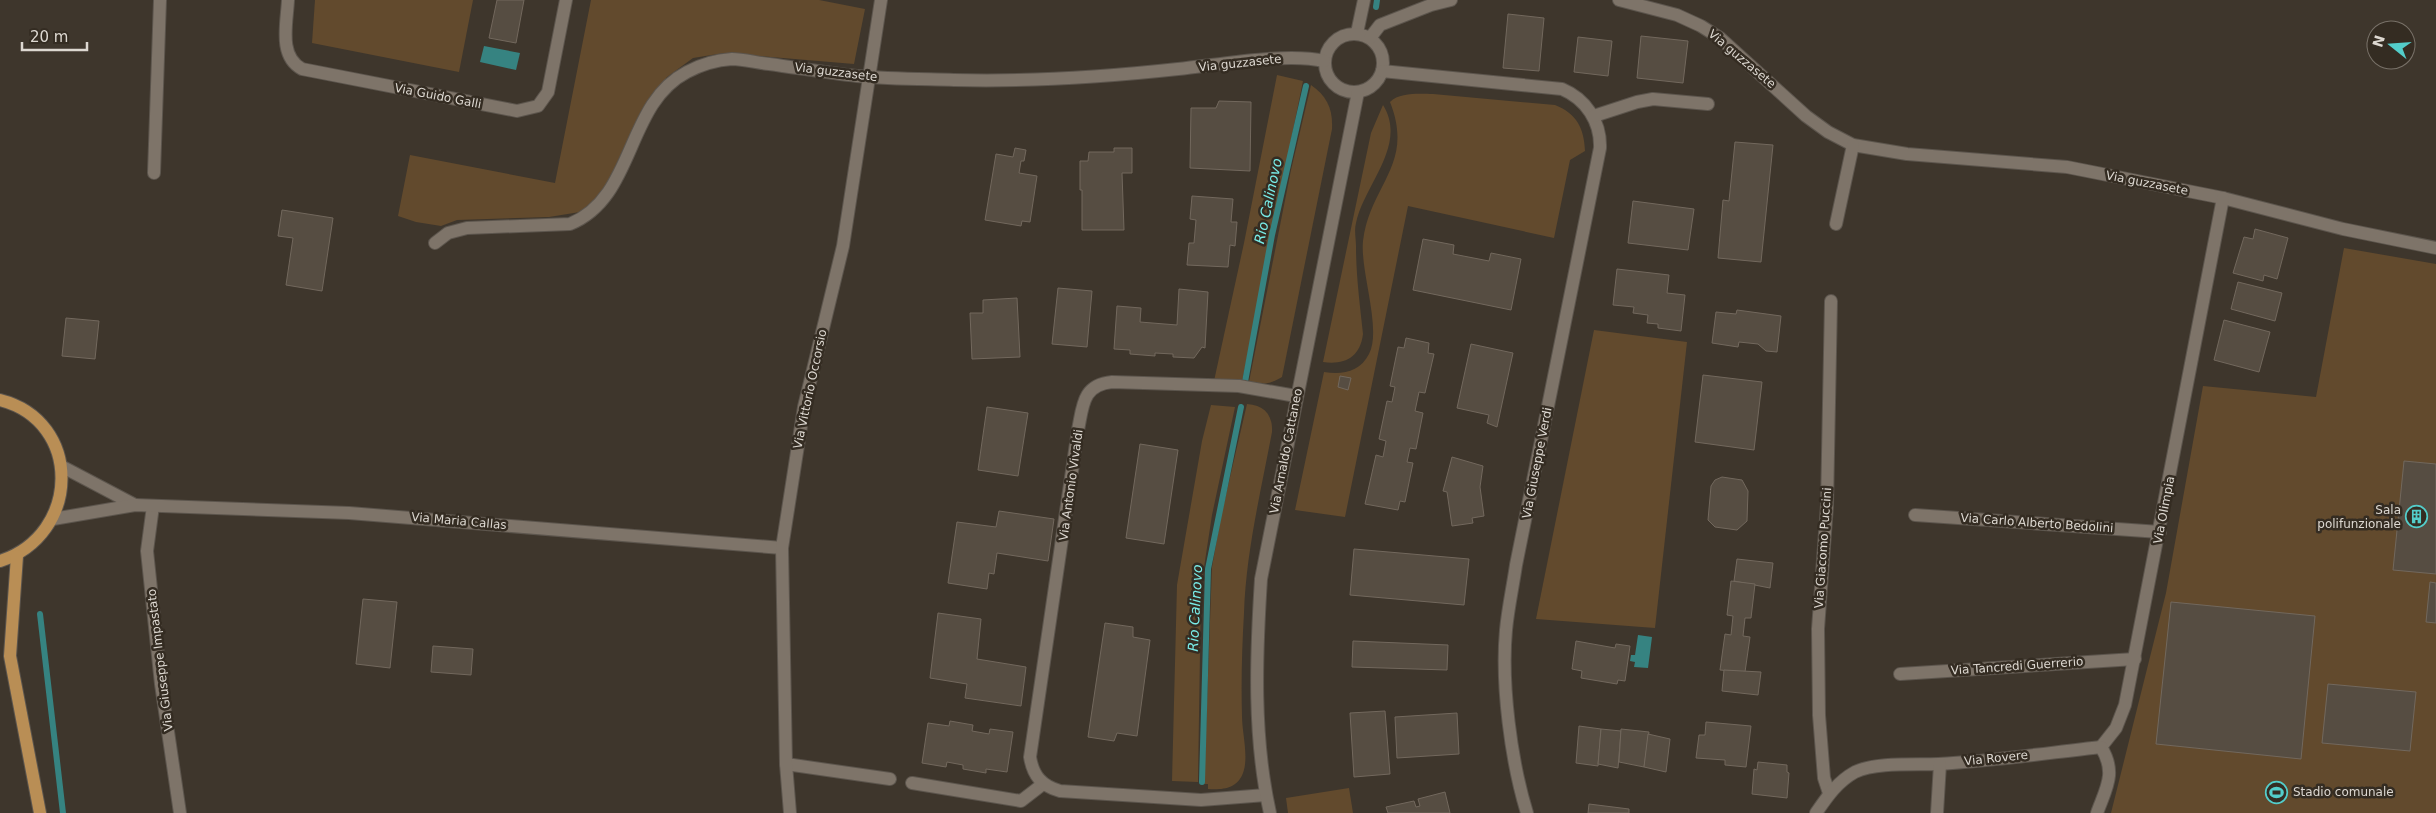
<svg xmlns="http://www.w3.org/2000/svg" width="2436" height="813" font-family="'DejaVu Sans',sans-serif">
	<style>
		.green { fill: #624a2d }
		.water { fill: #368381 }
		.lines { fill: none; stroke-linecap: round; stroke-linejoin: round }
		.stream { stroke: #368381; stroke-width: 6 }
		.building { fill: #564d42; stroke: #72685d }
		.minor-casing { stroke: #5c554d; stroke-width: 14 }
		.major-casing { stroke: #5c554d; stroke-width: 14 }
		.minor { stroke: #7e7469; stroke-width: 12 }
		.major { stroke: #b98e55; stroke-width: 12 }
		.labels { text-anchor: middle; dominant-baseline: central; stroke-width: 5; stroke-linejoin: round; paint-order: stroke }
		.street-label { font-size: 12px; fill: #ddd8d1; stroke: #342c22 }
		.poi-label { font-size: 12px; fill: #ddd8d1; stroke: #342c22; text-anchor: end }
		.water-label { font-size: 14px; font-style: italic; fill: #79ece8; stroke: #342c22 }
	</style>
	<rect width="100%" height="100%" fill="#3e362c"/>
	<g class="green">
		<path d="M315,0H473L459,72L312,43Z"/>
		<path d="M591,0H819L865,9L854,64L724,53L693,58L667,77L641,111L607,184L586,211L549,217L457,220L441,226L416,222L398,216L410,155L555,183Z"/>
		<path d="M1277,75L1303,81L1242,382L1214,381L1244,243Z"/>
		<path d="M1311,85C1327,96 1333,109 1332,129L1282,377C1271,384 1262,385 1249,382L1291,170Z"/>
		<path d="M1433,94L1555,105C1577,114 1584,128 1585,151L1570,160L1554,238L1408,206L1345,517L1295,510L1324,372C1342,375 1360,372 1369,354C1382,329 1360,272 1363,241C1370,184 1415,165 1390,102C1400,92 1420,94 1433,94Z"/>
		<path d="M1383,105C1408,145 1364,185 1356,223C1354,230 1356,239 1356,246C1356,276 1360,305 1363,334C1360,358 1344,365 1323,362L1371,133Z"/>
		<path d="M2344,248L2436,264V813H2111L2166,593L2203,386L2316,397Z"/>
		<path d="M1594,330L1687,342L1655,628L1536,619Z"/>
		<path d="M1247,404C1264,405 1273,415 1272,432C1261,491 1246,552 1244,613C1242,647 1241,682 1242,716C1242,733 1249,757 1243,773C1237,789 1222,790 1208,789V784H1204L1212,567L1221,516Z"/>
		<path d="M1211,405L1235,407L1212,515L1201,587L1198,782L1172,781L1177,585L1202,441Z"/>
		<path d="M1349,788L1353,813H1288L1286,798Z"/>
	</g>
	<g class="water">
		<path d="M484,46L520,53L516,70L480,62Z"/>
		<path d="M1638,635L1652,637L1648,668L1634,667L1635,662L1630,661L1631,655H1635Z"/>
	</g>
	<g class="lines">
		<g class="stream">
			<path d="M1376,7L1377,0"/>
			<path d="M1245,382L1272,235L1306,86"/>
			<path d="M40,614L63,813"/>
			<path d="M1202,782L1208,569L1241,407"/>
		</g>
	</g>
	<g class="building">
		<path d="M497,0H524L516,43L489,38Z"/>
		<path d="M1508,14L1544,18L1539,71L1503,68Z"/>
		<path d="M1641,36L1688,41L1683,83L1637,78Z"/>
		<path d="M1578,37L1612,41L1608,76L1574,72Z"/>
		<path d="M1219,101L1251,102L1250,171L1190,168L1191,108H1216Z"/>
		<path d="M1735,142L1773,145L1761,262L1718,258L1723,200L1729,201Z"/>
		<path d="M1015,148L1026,150L1024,161H1021L1019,173L1037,176L1030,222L1022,221L1021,226L985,220L996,154L1013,157Z"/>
		<path d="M1114,148H1132V173H1122L1124,230H1082V190H1080V161H1088L1089,152H1114Z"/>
		<path d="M1192,196L1233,199L1231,222H1237L1235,246L1230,245L1228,267L1187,265L1189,243H1194L1196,220L1190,219Z"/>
		<path d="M1633,201L1694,209L1688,250L1628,243Z"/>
		<path d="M282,210L333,218L322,291L286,285L293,238L278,236Z"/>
		<path d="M2255,229L2288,238L2277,279L2264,275L2263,281L2233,273L2244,237L2253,239Z"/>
		<path d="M1423,239L1454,245L1453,254L1489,261L1491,253L1521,259L1511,310L1413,290Z"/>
		<path d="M1617,269L1669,275L1667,293L1685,295L1681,331L1658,328V324L1647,323L1648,315L1633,313L1634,307L1613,305Z"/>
		<path d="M2238,282L2282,293L2275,321L2231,309Z"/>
		<path d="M1058,288L1092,291L1087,347L1052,344Z"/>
		<path d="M1179,289L1208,292L1205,348L1202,347L1194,358L1173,357V354L1155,353V356L1130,354V350L1114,349L1117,306L1141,308L1140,322L1177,325Z"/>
		<path d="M1017,298L1020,357L972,359L970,313H983V300Z"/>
		<path d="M1737,310L1781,316L1777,352L1766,351L1758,344L1739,342L1738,347L1712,343L1716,312L1736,314Z"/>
		<path d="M66,318L99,321L95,359L62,356Z"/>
		<path d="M2224,320L2270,332L2259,372L2214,360Z"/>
		<path d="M1406,338L1429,343L1428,353L1434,354L1425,393L1419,392L1415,411L1423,413L1416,449L1410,448L1407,462L1413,463L1405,502L1400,501L1398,510L1365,504L1376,455L1383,457L1386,441L1379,439L1387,401L1392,402L1395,387L1390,386L1398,347L1404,348Z"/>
		<path d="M1471,344L1513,353L1497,427L1487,423L1489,415L1457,408Z"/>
		<path d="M1703,375L1762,382L1754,450L1695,442Z"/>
		<path d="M1340,376L1351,378L1348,390L1338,387Z"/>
		<path d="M987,407L1028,413L1018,476L978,470Z"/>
		<path d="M1140,444L1178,450L1164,544L1126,538Z"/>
		<path d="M1452,457L1483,466L1480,487L1484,516L1472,518L1473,523L1452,526L1447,492L1443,491Z"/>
		<path d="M2404,461L2436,464V574L2393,570Z"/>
		<path d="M1722,477L1742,480L1748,491L1747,521L1737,530L1715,527L1708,520L1711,486L1715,480Z"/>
		<path d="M999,511L1054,519L1048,561L997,553L994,574L989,573L987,589L948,583L957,522L996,527Z"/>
		<path d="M1354,549L1469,559L1464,605L1350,595Z"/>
		<path d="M1737,559L1773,563L1770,588L1734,581Z"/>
		<path d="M1731,581L1755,584L1751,618H1745L1743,636L1750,637L1745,672L1720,670L1725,634L1731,635L1733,616L1727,615Z"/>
		<path d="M2430,582L2436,583V623L2426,622Z"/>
		<path d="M363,599L397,602L390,668L356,664Z"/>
		<path d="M2171,602L2315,616L2301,759L2156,744Z"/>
		<path d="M938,613L981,619L977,659L1026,667L1021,706L965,698L967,684L930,678Z"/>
		<path d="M1105,623L1133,627V637L1150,640L1137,736L1117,733L1114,741L1088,737Z"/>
		<path d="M1353,641L1448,645L1447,670L1352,667Z"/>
		<path d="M1576,641L1615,648L1616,644L1630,646L1625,681L1618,680L1617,684L1581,678L1582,671L1572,669Z"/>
		<path d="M433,646L473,649L471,675L431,672Z"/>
		<path d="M1724,670L1761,672L1758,695L1722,691Z"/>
		<path d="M2328,684L2416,692L2410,751L2322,743Z"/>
		<path d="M1385,711L1390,774L1354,777L1350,713Z"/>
		<path d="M1457,713L1459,754L1397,758L1395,717Z"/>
		<path d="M950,721L973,725L972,731L989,734L990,729L1013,732L1007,772L986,769V773L963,769V765L947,762L946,767L922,763L928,723L949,726Z"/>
		<path d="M1706,722L1751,726L1746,767L1725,765V760L1696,758L1699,735H1705Z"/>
		<path d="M1579,726L1601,729L1598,766L1576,763Z"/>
		<path d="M1601,729L1621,731L1618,768L1598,764Z"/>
		<path d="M1621,729L1649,732L1644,767L1619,762Z"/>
		<path d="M1648,734L1670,739L1666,772L1644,767Z"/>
		<path d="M1758,762L1787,765V772L1789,773L1787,798L1752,794L1754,769L1757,770Z"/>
		<path d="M1445,792L1450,813H1388L1386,807L1414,801L1416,807L1420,806L1418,799Z"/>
		<path d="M1589,804L1629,809V813H1588Z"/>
	</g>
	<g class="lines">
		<defs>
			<g id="minor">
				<path d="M288,0C287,23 278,56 302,69L517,111L538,106L548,92L566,0"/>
				<path d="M1619,0L1677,15L1701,26L1720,38L1806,116L1828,132L1853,145L1907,154L2067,167L2223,198L2343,229L2436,248"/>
				<path d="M1357,33L1364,0"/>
				<circle cx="1354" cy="63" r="29"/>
				<path d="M1370,38L1380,25L1431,5L1451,0"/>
				<path d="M1382,71L1562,89C1586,99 1601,122 1600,148L1516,565C1513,586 1508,608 1506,630C1501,684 1511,761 1527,813"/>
				<path d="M1594,116L1637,102L1653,99L1708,104"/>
				<path d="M154,173L160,0"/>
				<path d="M1836,224L1853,145"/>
				<path d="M435,243L448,233L467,228L570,224C636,197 625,104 687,72C700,65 717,60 732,59C744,59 757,63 769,64C799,68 828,73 857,76C890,79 922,79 954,80C1029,82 1104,77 1178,69C1218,65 1287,52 1324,61"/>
				<path d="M61,466L135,505"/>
				<path d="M153,506L147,551L161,684L180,813"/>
				<path d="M1915,515L2160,532"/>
				<path d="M53,519L135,505L349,513L782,548"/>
				<path d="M1900,674L2135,659"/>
				<path d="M2101,747L2116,728L2125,705L2223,198"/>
				<path d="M786,764L890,779"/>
				<path d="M912,783L1021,801L1043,784"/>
				<path d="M1829,793L1824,778L1819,715L1818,629L1827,505L1831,301"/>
				<path d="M1266,795L1201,800L1060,791C1042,786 1033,776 1030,757L1078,430C1083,406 1082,385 1112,382L1239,386L1296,396"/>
				<path d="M790,813L786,764L782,548L804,407L843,246L881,0"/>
				<path d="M1270,813C1253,737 1256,657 1261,579L1358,92"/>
				<path d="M1816,813C1827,797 1837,782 1855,772C1876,762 1915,765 1938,764C1993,761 2047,753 2101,747"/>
				<path d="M1937,813L1940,764"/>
				<path d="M2097,813C2106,788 2117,773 2101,747"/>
			</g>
			<g id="major">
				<path d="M0,400C83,421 81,535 0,561"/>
				<path d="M17,556L10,656L40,813"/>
			</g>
		</defs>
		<use href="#minor" class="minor-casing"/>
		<use href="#major" class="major-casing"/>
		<use href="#minor" class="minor"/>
		<use href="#major" class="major"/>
	</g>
	<defs>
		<symbol id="building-ring" viewBox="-11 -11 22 22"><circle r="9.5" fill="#342c22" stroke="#53cdca" stroke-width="1.5"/><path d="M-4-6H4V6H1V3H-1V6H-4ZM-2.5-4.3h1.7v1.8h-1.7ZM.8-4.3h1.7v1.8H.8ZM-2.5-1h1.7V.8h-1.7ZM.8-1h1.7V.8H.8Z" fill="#53cdca"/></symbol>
		<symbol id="stadium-ring" viewBox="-11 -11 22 22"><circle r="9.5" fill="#342c22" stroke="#53cdca" stroke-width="1.5"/><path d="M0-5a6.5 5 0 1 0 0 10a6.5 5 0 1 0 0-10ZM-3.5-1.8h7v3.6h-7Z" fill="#53cdca"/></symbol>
	</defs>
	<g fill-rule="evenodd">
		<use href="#building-ring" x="2404" y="504" width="25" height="25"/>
		<use href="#stadium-ring" x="2264" y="780" width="25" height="25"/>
	</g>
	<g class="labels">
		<g class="street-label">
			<text transform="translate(1742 59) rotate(40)">Via guzzasete</text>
			<text transform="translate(1240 63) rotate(-6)">Via guzzasete</text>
			<text transform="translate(836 72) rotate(7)">Via guzzasete</text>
			<text transform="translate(438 96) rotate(11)">Via Guido Galli</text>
			<text transform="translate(2147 183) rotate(11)">Via guzzasete</text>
			<text transform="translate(810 389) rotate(-78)">Via Vittorio Occorsio</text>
			<text transform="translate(1286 451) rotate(-79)">Via Arnaldo Cattaneo</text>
			<text transform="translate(1537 463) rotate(-79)">Via Giuseppe Verdi</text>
			<text transform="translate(1071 485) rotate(-82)">Via Antonio Vivaldi</text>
			<text transform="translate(2164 510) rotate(-79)">Via Olimpia</text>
			<text transform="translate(459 521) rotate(5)">Via Maria Callas</text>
			<text transform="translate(2037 523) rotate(4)">Via Carlo Alberto Bedolini</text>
			<text transform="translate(1823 548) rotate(-86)">Via Giacomo Puccini</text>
			<text transform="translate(160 660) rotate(-97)">Via Giuseppe Impastato</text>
			<text transform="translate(2017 666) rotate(-4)">Via Tancredi Guerrerio</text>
			<text transform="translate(1996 758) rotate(-6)">Via Rovere</text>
		</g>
		<g class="poi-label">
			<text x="2401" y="510">Sala<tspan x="2401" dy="14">polifunzionale</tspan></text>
			<text x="2293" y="792" text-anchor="start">Stadio comunale</text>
		</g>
		<g class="water-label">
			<text transform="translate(1268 201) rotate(-78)">Rio Calinovo</text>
			<text transform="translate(1195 608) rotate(-87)">Rio Calinovo</text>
		</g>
	</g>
	<g transform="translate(2391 45) rotate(287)"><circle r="24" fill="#342c22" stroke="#787168"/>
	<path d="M0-4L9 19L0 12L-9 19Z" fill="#53cdca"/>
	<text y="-8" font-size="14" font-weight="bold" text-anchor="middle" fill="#ddd8d1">N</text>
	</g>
	<path d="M22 42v8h65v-8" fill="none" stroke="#ddd8d1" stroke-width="2.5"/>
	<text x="30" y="42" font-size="15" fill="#ddd8d1" stroke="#342c22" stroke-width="4" paint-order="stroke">20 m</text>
</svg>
